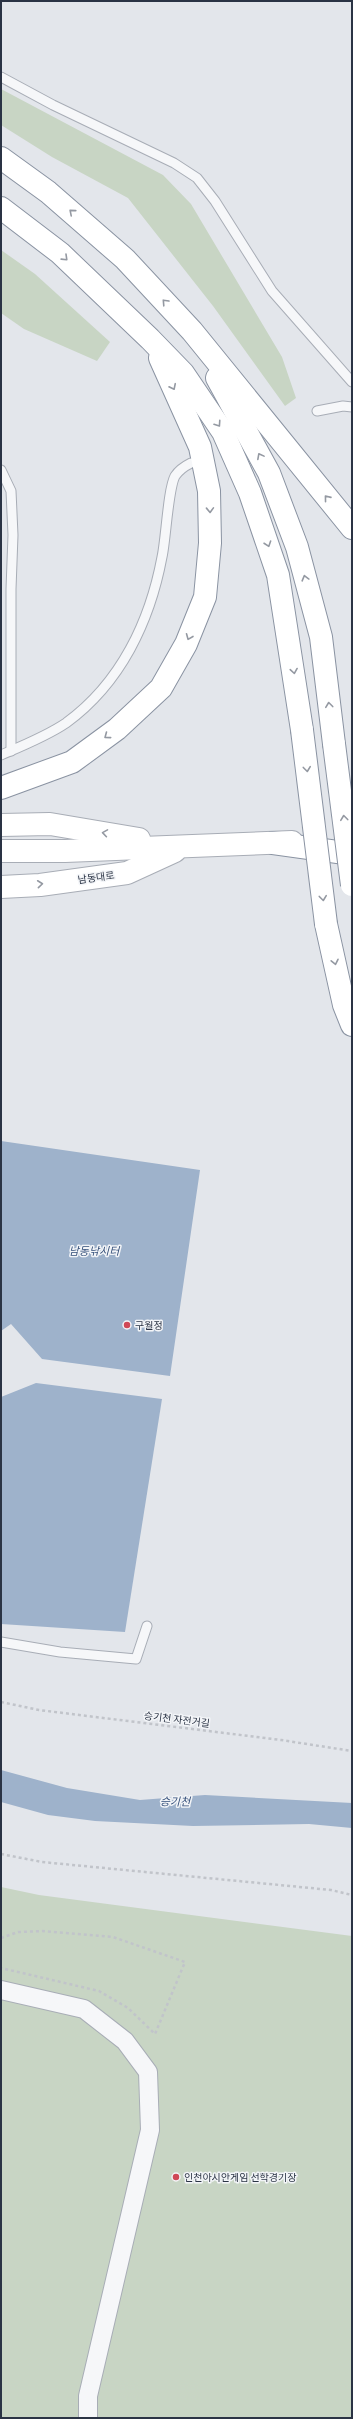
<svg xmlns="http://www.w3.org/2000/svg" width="353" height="2419" font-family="Manrope,'Noto Sans KR',sans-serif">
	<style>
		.green { fill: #c8d5c4 }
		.water { fill: #9eb2cb }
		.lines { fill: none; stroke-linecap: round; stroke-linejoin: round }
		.service-casing { stroke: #a8adb6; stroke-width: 11 }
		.minor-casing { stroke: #a8adb6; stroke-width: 20 }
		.secondary-casing { stroke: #a8adb6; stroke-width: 24 }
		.motorway-casing { stroke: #8a93a2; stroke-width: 24 }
		.path { stroke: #c1c4ca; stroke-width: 2.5; stroke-dasharray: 3 3; stroke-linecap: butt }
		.service { stroke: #f6f7f9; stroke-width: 9 }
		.minor { stroke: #f6f7f9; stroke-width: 18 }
		.secondary { stroke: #fff; stroke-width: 22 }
		.motorway { stroke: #fff; stroke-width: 22 }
		.motorway-bridge-casing { stroke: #8a93a2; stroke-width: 24; stroke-linecap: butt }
		.motorway-bridge { stroke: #fff; stroke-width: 22 }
		.oneway { stroke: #9499a2 }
		.poi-dot { fill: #d04857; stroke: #f3f5f8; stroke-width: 1.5 }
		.labels { text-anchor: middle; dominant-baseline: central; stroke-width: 3; stroke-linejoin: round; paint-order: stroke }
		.street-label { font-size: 10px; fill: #2a3344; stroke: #f3f5f8 }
		.poi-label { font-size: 10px; fill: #2a3344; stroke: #f3f5f8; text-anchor: start }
		.water-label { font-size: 11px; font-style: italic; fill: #344f79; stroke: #f3f5f8 }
	</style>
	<rect width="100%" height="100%" fill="#e3e6eb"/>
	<g class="green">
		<path d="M1,89L163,175L191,204L282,357L296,398L285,406L213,306L128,198L52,157L1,125Z"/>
		<path d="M1,250L35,274L110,342L97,361L24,329L1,313Z"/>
		<path d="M1,1887L39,1895L352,1936V2418H1Z"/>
	</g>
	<g class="water">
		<path d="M1,1141L200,1170L170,1376L42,1359L11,1324L1,1331Z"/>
		<path d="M36,1383L162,1399L125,1632L1,1624V1397Z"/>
		<path d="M1,1770L67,1788L140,1800L205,1795L352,1803V1828L309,1824L193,1826L95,1821L48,1815L1,1802Z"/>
	</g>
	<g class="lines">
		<defs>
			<g id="service">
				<path d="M1,77L53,105L174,163L197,178L215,201L272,291L352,382"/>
				<path d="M317,411L343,406L352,407"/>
				<path d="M1,470L11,491L13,535L11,589V751"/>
				<path d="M1,755C22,746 47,736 66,723C121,683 150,621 162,557C166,539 168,489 175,476C179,470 185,466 191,463"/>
				<path d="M1,1642L60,1652L136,1659L147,1626"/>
			</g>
			<path id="minor" d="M1,1990L84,2009L125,2041L148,2072L150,2130L88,2396V2418"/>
			<g id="secondary">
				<path d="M1,825L50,824L139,839"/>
				<path d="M1,851H65L292,842"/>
				<path d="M1,887L40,885L127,873L175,851"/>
			</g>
			<g id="motorway">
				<path d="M1,158L48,192L125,259L192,331L352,528"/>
				<path d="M1,208L60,253L150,339L183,373L223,432L250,493L278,575L302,730"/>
				<path d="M217,378L269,473L297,547L321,637L334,744"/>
				<path d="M1,788L72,762L117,729L161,688L186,644L205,597L210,543L209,491L200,447L160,358"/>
				<path d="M273,843L352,854"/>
				<path d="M326,924L344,1005L352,1025"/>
			</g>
		</defs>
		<use href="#service" class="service-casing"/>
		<use href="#minor" class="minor-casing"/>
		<use href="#secondary" class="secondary-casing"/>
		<use href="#motorway" class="motorway-casing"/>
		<g class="path">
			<path d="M1,1702L39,1710L281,1740L352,1751"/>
			<path d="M1,1854L42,1862L331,1890L352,1895"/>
			<path d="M1,1938L18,1932L42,1931L113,1937L185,1962L155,2034L128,2008L99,1991L1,1968"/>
		</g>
		<use href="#service" class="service"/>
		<use href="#minor" class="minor"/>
		<use href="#secondary" class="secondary"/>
		<use href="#motorway" class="motorway"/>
		<defs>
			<g id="motorway-bridge">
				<path d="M302,730L326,924"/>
				<path d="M334,744L352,885"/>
			</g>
		</defs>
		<use href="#motorway-bridge" class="motorway-bridge-casing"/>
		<use href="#motorway-bridge" class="motorway-bridge"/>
	</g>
	<defs><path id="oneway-chevron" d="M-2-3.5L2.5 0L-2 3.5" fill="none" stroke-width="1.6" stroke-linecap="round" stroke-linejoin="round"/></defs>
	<g class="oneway">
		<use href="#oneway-chevron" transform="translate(72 212) rotate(-139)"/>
		<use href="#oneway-chevron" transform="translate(65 258) rotate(44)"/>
		<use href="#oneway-chevron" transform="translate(165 302) rotate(-133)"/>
		<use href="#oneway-chevron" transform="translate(173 387) rotate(64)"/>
		<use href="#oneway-chevron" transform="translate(218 424) rotate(56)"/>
		<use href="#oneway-chevron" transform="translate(260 456) rotate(-118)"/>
		<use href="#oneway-chevron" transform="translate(327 498) rotate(-129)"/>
		<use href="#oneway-chevron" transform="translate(210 510) rotate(88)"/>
		<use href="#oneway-chevron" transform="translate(268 544) rotate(71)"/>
		<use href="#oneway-chevron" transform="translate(305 578) rotate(-105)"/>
		<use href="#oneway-chevron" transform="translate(189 637) rotate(112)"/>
		<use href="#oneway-chevron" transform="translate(294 671) rotate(81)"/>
		<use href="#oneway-chevron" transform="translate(329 705) rotate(-97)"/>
		<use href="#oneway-chevron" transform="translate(107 736) rotate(143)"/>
		<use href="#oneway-chevron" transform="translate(307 769) rotate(83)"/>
		<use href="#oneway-chevron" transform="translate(344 818) rotate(-97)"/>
		<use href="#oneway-chevron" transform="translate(105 833) rotate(-171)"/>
		<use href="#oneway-chevron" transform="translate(40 884) rotate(-6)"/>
		<use href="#oneway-chevron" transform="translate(323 898) rotate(83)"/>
		<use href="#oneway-chevron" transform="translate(335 962) rotate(78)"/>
	</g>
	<g class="poi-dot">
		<circle cx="127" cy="1325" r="4"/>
		<circle cx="176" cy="2177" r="4"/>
	</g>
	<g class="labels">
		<g class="street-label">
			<text transform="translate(96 877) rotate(-8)">남동대로</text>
			<text transform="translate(177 1719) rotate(7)">승기천 자전거길</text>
		</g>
		<g class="poi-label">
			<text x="135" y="1325">구월정</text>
			<text x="184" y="2177">인천아시안게임 선학경기장</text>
		</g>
		<g class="water-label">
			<text x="94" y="1250">남동낚시터</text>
			<text transform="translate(175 1801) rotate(1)">승기천</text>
		</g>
	</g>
	<rect width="353" height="2419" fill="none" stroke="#2a3344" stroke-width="4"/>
</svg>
